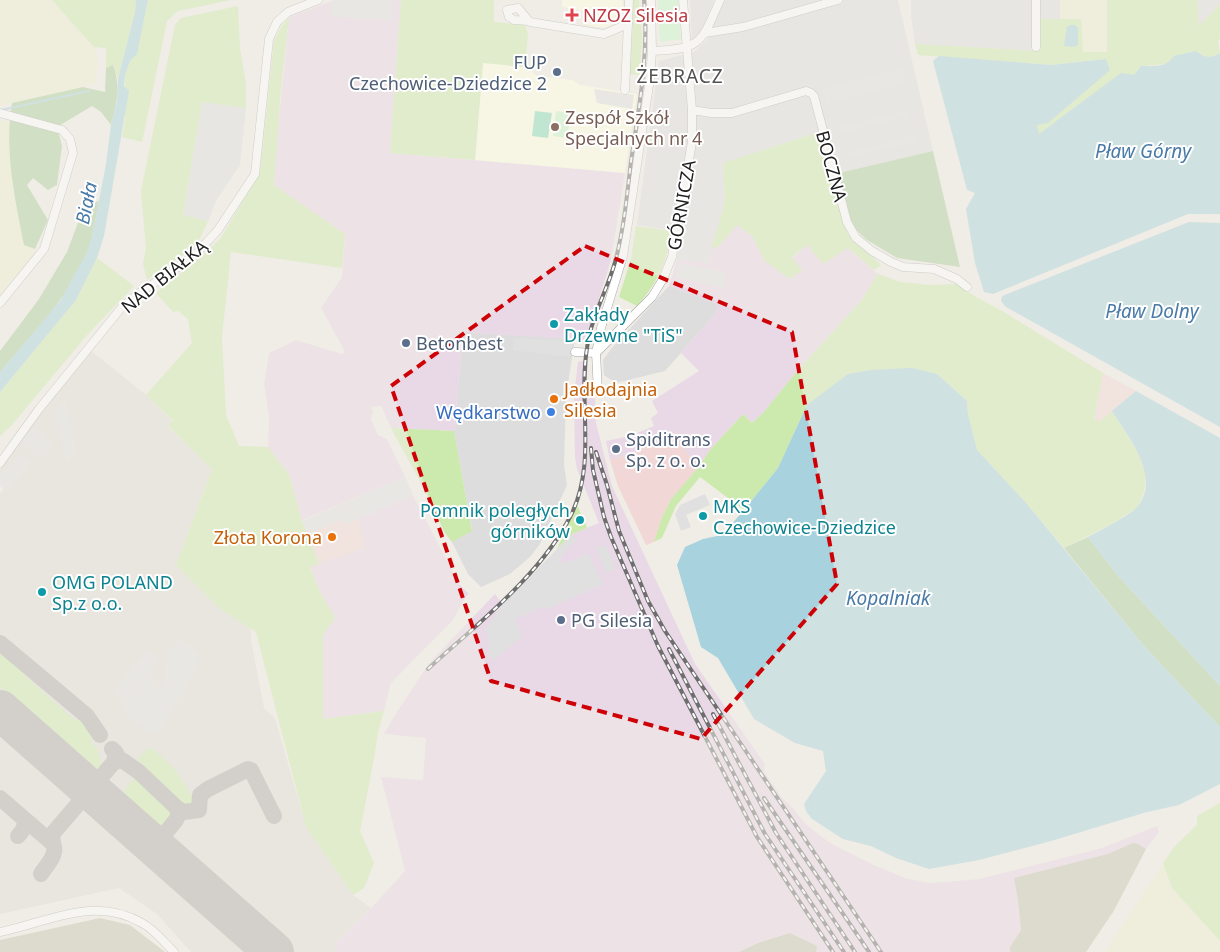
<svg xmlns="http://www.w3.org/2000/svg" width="1220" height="952" font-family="'Noto Sans',sans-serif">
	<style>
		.residential { fill: #dedddd }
		.commercial { fill: #f1d7d6 }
		.industrial { fill: #e9d8e6 }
		.education { fill: #fffee1 }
		.airport { fill: #dfddd8 }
		.construction { fill: #c5c5b2 }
		.farmland { fill: #edefd2 }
		.grass { fill: #cceaad }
		.forest { fill: #accf9c }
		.park { fill: #c5f9c8 }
		.pitch { fill: #86deba }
		.parking { fill: #e0e0e0 }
		.water { fill: #a8d2dd }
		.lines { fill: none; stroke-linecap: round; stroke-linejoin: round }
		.stream { stroke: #a8d2dd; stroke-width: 2 }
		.taxiway { stroke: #afaeaa; stroke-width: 16 }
		.runway { stroke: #afaeaa; stroke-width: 40 }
		.minor-casing { stroke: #a7a7a7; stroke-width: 9 }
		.minor { stroke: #fff; stroke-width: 8 }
		.rail-casing { stroke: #6e6e6e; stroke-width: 4 }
		.rail { stroke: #fff; stroke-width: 2; stroke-dasharray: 5.5; stroke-linecap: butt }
		.marked { fill: none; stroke: #ce0206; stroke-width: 4; stroke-dasharray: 10 6; stroke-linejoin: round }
		.health-dot { fill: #e0444e; stroke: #fff; stroke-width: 2 }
		.service-dot { fill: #5c6f8a; stroke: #fff; stroke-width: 2 }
		.education-dot { fill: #8d6e63; stroke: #fff; stroke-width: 2 }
		.culture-dot { fill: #0f9aa8; stroke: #fff; stroke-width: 2 }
		.food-dot { fill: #e8710a; stroke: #fff; stroke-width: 2 }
		.shop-dot { fill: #3f7fe0; stroke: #fff; stroke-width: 2 }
		.labels { text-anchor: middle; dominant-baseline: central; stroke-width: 4; stroke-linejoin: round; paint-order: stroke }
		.health-label { font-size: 18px; fill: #be3a42; stroke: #fff; text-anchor: start }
		.service-label { font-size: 18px; fill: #4e5e75; stroke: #fff; text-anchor: start }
		.education-label { font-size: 18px; fill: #785e54; stroke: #fff; text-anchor: start }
		.street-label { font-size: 18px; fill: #202020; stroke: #fff }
		.culture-label { font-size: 18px; fill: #0d838f; stroke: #fff; text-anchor: start }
		.food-label { font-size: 18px; fill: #c56008; stroke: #fff; text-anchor: start }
		.shop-label { font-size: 18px; fill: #366cbe; stroke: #fff; text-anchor: end }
		.neighbourhood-label { font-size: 19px; letter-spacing: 1px; fill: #535353; stroke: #fff }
		.water-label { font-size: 19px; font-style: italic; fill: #497aa7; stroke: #fff }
	</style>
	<rect width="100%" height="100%" fill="#f0ede6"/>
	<g class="residential">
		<path d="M690,0H714L702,31L692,41Z"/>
		<path d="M725,0H898L933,151L839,173L828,129L723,163L725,201L708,264L677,259L682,232L637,225L659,61L694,52L707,40Z"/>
		<path d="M911,0H1060V19H1039V51L915,44L911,15Z"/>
		<path d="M1197,0H1220V4L1199,26Z"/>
		<path d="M202,102L246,108L240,165L216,201L208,221L183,216Z"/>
		<path d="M669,286L718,304L716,313L665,371L616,383L604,375L603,360L612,348Z"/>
		<path d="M463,332L575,339L566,396L564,465L567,485L540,544L530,557L510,574L481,587L468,574L452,542L472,530L454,431Z"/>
	</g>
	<g class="commercial">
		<path d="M1103,373L1136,391L1099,423L1094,420Z"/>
		<path d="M675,433L685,450L698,468L671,499L661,520L654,542L646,545L618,486L610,460L635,452Z"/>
		<path d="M405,477L413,495L359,519L367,548L319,564L302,521Z"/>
	</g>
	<g class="industrial">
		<path d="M334,0H401L390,153L625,173L611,260L586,340L463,332L454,431L391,428L381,406L371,407L373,412L371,419L378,435L387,439L405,477L302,520L289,474L268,447L269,417L264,384L269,353L296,340L342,354L345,352L321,308L342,277L345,234L274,186L276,149L289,17Z"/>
		<path d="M737,224L752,236L765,261L792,258L807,245L848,248L878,274L860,302L798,370L763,413L752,423L743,414L710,450L698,468L685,450L675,433L635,452L610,460L606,441L630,436L654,426L651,418L658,413L652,401L699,371L681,353L716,313L718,304L669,286L677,259L708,264L712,248L718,247Z"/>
		<path d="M583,361L588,363L586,387L589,395L595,399L596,423L612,486L695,664L765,764L764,772L782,798L789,804L807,825L830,843L874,865L908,879L932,883L979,879L1102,848L1157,826L1159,832L1146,849L1113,912L1086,952H340L333,946L371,908L405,871L381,777L423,780L426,738L384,734L393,718L429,663L495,594L503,605L572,534L599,523L577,469L575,457L574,395L578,362Z"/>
		<path d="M413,495L459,584L469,594L466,596L453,620L391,683L384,711L323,719V635L334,618L320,592L310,566L366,548L358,519Z"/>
	</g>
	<g class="education">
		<path d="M562,0H622L624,9L622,16L614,24L603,28L583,24L585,11L562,7Z"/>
		<path d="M483,62L525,67L537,76L572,80L580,85L637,94L625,173L475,160Z"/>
	</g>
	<path class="airport" d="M90,350L146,395L173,422L168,427L212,468L176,565L220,609L251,629V640L264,708L275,718L306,827L353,895L371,908L333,946L340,952H191L157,914L119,888L0,914V493L4,489L0,486V469L31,424Z"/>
	<g class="construction">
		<path d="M1133,843L1138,844L1146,849L1113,912L1086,952H1010V947L1021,930L1018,900L1014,878L1108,854Z"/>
		<path d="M100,918L130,925L165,952H0V940Z"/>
		<path d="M790,933L817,946L816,952H739L758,943Z"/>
	</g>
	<g class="farmland">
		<path d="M0,0H52L94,47L98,61L95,84L0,106Z"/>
		<path d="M1060,0H1107V52H1083L1081,20L1060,19Z"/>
		<path d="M0,120L9,122L13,190L24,244L35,249L32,259L0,298Z"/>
		<path d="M1163,863L1172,888L1220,941V952H1105Z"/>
	</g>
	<g class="grass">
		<path d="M52,0H136L135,12L118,79L113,65L106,68V48L94,47Z"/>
		<path d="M148,0H231L178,11L167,21L142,142L122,137L125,120V75L130,61L137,54Z"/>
		<path d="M401,0H494V22L525,25L528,34L525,67L483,63L475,160L390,153Z"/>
		<path d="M631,0H639L642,37L640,75L629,74L633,24Z"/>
		<path d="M1107,0H1197L1199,26L1220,4V38L1218,41L1220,53L1215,57C1189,57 1166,66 1141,66L1134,75L1039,135L1036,125L1106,59L1051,65L918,55L915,44L1038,51L1039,19H1081L1083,52H1107Z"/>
		<path d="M238,6L240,49L246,84V108L202,102L183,215L208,221L197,245L147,280L143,264L146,248L141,191L175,25L181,18Z"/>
		<path d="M289,17L281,88L274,185L345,234L342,268L231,252L222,337L226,415L239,446L268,447L289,474L302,520L319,564L310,567L320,592L335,618L323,635V719L384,711L378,732L375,753L360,831L374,863L364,888L353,895L306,827L256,632L220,609L176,565L212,469L168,426L173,421L146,395L192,343L188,319L178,311L173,312L156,293L194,263L220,239L260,173L274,41L281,27Z"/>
		<path d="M819,132L848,234L881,265L874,270L848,248L823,264L807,245L792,257L802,270L790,279L765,261L752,236L737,225L718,247L712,248L725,201L723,163Z"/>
		<path d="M636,226L672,231C666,263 659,281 637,306L619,297L631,259Z"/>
		<path d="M97,258L134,286L88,334L11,426L0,436V392L76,300Z"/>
		<path d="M878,274L900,282L930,285L957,284L976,297L1004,312L1103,373L1094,419L1100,422L1112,411L1137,451L1146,474L1144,492L1138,507L1112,524L1064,548L1027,504L977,450L968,414L967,401L937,374L807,405L778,468L744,510L700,477L676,506L662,538L654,542L661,520L671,499L698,468L710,450L743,414L752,423L763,413L798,370L860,302Z"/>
		<path d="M391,428L454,431L472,531L452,542L445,533L422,485Z"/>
		<path d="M577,505L582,516L575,520L577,525L585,522L587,528L572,534L557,549Z"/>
		<path d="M0,650L24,669L25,676L76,721L80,718L87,725L93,739L90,742L97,748L102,767L101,770H95L0,687Z"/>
		<path d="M149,748L153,749L174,768L197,804L190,808L184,807L141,770L145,766L137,758Z"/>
		<path d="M138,775L173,808L174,812L162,828L125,796V788Z"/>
		<path d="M1220,803V941L1172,888L1163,863L1175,846L1197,825V816Z"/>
	</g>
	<g class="forest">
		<path d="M113,65C121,87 117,103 111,125L101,112L92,106L57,127L62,146L57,185L48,190L33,178L27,185L48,220L35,249L24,245C15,199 4,150 12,103L83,87L105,92L106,68Z"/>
		<path d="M933,151L960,267L897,258L867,240L852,226L839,173Z"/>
		<path d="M99,201C96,218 93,235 88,250C72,294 30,337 0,372V351L39,299L67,252L85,204Z"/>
		<path d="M1088,537L1119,577L1220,686V727L1144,646L1064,548Z"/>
	</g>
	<g class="park">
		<path d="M658,0H678L681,39L660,42Z"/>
		<path d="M556,111L571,113L567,138L553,136Z"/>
	</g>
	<path class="pitch" d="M535,111L552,113L548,138L532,136Z"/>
	<g class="parking">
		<path d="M334,0H392L391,20L331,16L332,1Z"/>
		<path d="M902,69L906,84L827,103L823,88Z"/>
		<path d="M594,89L634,95L632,109L597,103Z"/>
		<path d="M908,110L909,116L842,132L841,127Z"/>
		<path d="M914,136L915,142L848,157L847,152Z"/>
		<path d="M679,263L727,273L724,288L676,277Z"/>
		<path d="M514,338L573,342L569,357L513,350Z"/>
		<path d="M65,399L76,450L67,464L55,411Z"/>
		<path d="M34,427L48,437L47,439L54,445L41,460L20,442Z"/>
		<path d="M20,453L31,463L6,491L0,485V476Z"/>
		<path d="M405,477L413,495L345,525L343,520L307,533L302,521Z"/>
		<path d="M705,494L710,505L686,515L691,527L681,531L675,514L680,505Z"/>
		<path d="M572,534L577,541L570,546L558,561L560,564L564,561L570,562L588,553L603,584L547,609L545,606L515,619L523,638L516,641L494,660L489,658L488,635L485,630L502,605Z"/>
		<path d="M606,545L616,569L606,573L596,548Z"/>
		<path d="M179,638L200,656L184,690L162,724L160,731H149V729L146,731L123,711L126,708L122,703L149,672L155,688L162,685L166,677L167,655Z"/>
		<path d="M149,649L158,661L123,699L113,691Z"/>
	</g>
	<g class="water">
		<path d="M136,0H148L137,54L130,61L125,75L124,86L129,91L104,236L97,258L76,300L0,392V372L60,301L87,252L93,232L106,164L111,125L117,102L118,79L135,12Z"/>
		<path d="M1070,25H1075L1078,28V45L1074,47L1064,46L1067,27Z"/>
		<path d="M1196,51C1204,58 1211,59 1220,53V214H1188L993,294L984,292L975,263L966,209L975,193L967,190L933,61L939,56L1051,65L1106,59L1110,70L1048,123L1037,125L1039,134L1121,73L1134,75L1141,66C1154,66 1166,68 1174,56Z"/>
		<path d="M1189,222L1220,223V427L1006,307L1001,301L1002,296Z"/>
		<path d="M912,368L937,374L967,401L968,414L977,450L1027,504L1144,646L1220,727V784L1179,805L1147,812L1051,841L979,860L929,869L896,858L871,846L843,839L812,819L806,811L804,804L826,771L823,751L795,743L754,719L718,658L701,647L677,565L685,547L703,539L722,535L744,510L778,468L807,405L848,374L871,370Z"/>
		<path d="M1136,391L1220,438V686L1119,577L1088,537C1099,531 1131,515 1138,506C1161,476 1128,437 1112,411Z"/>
	</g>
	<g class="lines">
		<path class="stream" d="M1,110L89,91"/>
		<g class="taxiway">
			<path d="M0,643L87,716L100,735"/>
			<path d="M114,762L122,760L139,772L178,809V816L176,820L155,846"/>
			<path d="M0,798L51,842"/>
			<path d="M178,809L184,812L199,810L200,795L208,789L248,769L251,770L274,816"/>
			<path d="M18,836C23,830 26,827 24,819"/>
			<path d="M41,874C45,867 53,860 54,852C56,844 49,841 54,832L114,762L116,753L112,749"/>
		</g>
		<path class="runway" d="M0,710L274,952"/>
		<defs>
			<g id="minor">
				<path d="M1036,0V47"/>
				<path d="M529,21L518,8L507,10L509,17L514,20L529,21L530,22L604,34L628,24"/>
				<path d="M705,33L743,27L838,0"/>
				<path d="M652,51C702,49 701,43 720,0"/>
				<path d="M625,90L629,0"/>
				<path d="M692,110L711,113H732L806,91L811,93L814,96L847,222L856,238L872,251L891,262L903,267L934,269L957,279L967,287"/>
				<path d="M0,113L62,130L70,139L73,153L44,249L0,303"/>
				<path d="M575,352L596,353"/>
				<path d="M596,353L652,297L663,279L672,257L692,142V110L683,0"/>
				<path d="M598,392L596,353L601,328L623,256L650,79L652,51L651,0"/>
				<path d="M0,463L39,409L122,307L135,296L193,257L218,230L255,174L269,39L277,22L288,12L318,0"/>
				<path d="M0,932C49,922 94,895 142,923C155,930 164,942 174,952"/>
			</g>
		</defs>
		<use href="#minor" class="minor-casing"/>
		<use href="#minor" class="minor"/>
		<defs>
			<g id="rail">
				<path d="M591,448L593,470L604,517L611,537L658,646L757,837L833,952"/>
				<path d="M596,452L607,485L619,531L648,601L665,631L881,952"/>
				<path d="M669,649L765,834L844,952"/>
				<path d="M428,669C476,625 542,574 571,515C597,463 578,403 587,348C591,317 607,291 615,262C624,229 627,195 631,161C639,108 649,54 644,0"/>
				<path d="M713,714L776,833L855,952"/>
				<path d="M764,798L869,952"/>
			</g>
		</defs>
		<use href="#rail" class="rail-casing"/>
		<use href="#rail" class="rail"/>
	</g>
	<path d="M0 0H1220V952H0ZM585,246L792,332L837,584L701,739L491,681L391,386Z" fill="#f0ede6" fill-opacity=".55" fill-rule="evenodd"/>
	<path class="marked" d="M585,246L792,332L837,584L701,739L491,681L391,386Z"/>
	<path class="health-dot" d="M569.5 7.5h5v5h5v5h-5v5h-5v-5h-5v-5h5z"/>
	<g class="service-dot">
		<circle cx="557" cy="72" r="5"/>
		<circle cx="406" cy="343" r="5"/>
		<circle cx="616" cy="449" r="5"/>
		<circle cx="561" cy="620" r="5"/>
	</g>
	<circle class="education-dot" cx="555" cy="127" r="5"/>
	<g class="culture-dot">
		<circle cx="554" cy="324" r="5"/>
		<circle cx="703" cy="516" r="5"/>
		<circle cx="580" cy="520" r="5"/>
		<circle cx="42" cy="592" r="5"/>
	</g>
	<g class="food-dot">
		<circle cx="554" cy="399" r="5"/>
		<circle cx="332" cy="537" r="5"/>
	</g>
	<circle class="shop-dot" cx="551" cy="412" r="5"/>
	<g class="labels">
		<g class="health-label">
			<text x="583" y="15">NZOZ Silesia</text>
		</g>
		<g class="service-label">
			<text x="547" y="62" text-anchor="end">FUP<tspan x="547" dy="21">Czechowice-Dziedzice 2</tspan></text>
			<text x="416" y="343">Betonbest</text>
			<text x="626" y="439">Spiditrans<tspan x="626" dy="21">Sp. z o. o.</tspan></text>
			<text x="571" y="620">PG Silesia</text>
		</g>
		<g class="education-label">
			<text x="565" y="117">Zespół Szkół<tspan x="565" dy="21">Specjalnych nr 4</tspan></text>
		</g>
		<g class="street-label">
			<text transform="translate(832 166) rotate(75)">BOCZNA</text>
			<text transform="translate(681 205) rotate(-80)">GÓRNICZA</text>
			<text transform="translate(164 276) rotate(-39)">NAD BIAŁKĄ</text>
		</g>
		<g class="culture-label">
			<text x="564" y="314">Zakłady<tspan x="564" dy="21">Drzewne "TiS"</tspan></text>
			<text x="713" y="506">MKS<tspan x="713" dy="21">Czechowice-Dziedzice</tspan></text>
			<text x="570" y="510" text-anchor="end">Pomnik poległych<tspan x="570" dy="21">górników</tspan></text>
			<text x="52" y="582">OMG POLAND<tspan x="52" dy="21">Sp.z o.o.</tspan></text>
		</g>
		<g class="food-label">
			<text x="564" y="389">Jadłodajnia<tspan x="564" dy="21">Silesia</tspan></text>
			<text x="322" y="537" text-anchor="end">Złota Korona</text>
		</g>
		<g class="shop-label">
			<text x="541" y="412">Wędkarstwo</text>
		</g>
		<g class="neighbourhood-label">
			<text x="680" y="76">ŻEBRACZ</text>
		</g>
		<g class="water-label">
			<text x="1143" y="151">Pław Górny</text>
			<text transform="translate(86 203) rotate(-79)">Biała</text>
			<text x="1152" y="311">Pław Dolny</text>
			<text x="888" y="598">Kopalniak</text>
		</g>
	</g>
</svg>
